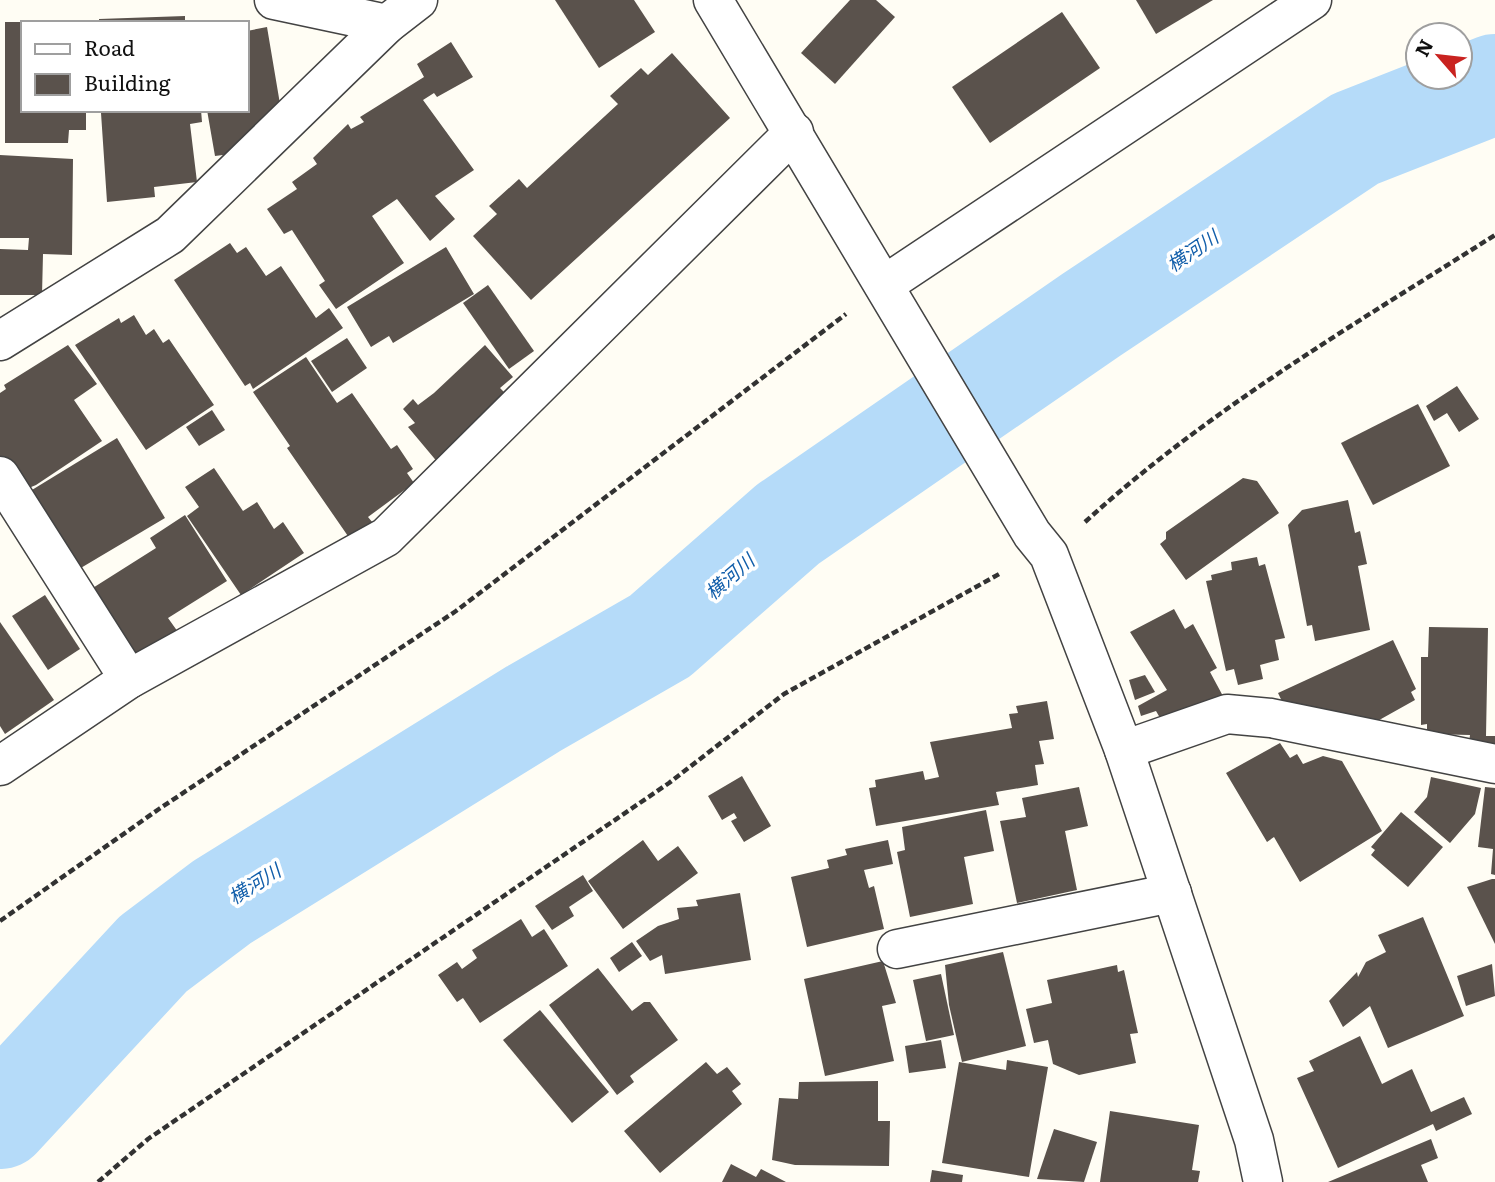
<svg xmlns="http://www.w3.org/2000/svg" width="1495" height="1182" font-family="Literata,'Noto Sans JP',serif">
	<style>
		.lines { fill: none; stroke-linecap: round; stroke-linejoin: round }
		.river { stroke: #b5dbf9; stroke-width: 100 }
		.building { fill: #5a524c }
		.street-casing { stroke: #434343; stroke-width: 41 }
		.path { stroke: #323232; stroke-width: 4.5; stroke-dasharray: 7 3.5; stroke-linecap: butt }
		.street { stroke: #fff; stroke-width: 38 }
		.labels { text-anchor: middle; dominant-baseline: central; stroke-width: 7; stroke-linejoin: round; paint-order: stroke }
		.water-label { font-size: 19px; font-style: italic; fill: #115eaa; stroke: #fff }
	</style>
	<rect width="100%" height="100%" fill="#fffdf4"/>
	<g class="lines">
		<path class="river" d="M0,1119L153,954L222,902L533,709L660,636L788,524L1091,315L1355,139L1495,84"/>
	</g>
	<g class="building">
		<path d="M555,0H634L655,32L599,68Z"/>
		<path d="M850,0H876L895,17L835,84L801,53Z"/>
		<path d="M1136,0H1213L1156,34Z"/>
		<path d="M1062,12L1100,68L990,143L952,87Z"/>
		<path d="M185,16V23H99V19Z"/>
		<path d="M5,22H23V110H86V130H69L68,143H5Z"/>
		<path d="M267,27L280,104L238,153L215,156L207,110H247V31Z"/>
		<path d="M451,42L473,77L437,97L434,93L423,100L474,170L435,196L455,219L430,241L397,199L372,216L404,263L336,309L319,285L325,281L292,230L284,234L267,209L297,189L292,182L317,164L313,158L348,124L351,129L364,122L360,117L424,77L417,64Z"/>
		<path d="M672,53L730,118L531,300L473,236L497,214L489,206L519,179L527,188L618,104L610,96L641,68L648,75Z"/>
		<path d="M125,110H201L202,122L190,124L197,182L154,187L155,197L107,202L101,113Z"/>
		<path d="M0,155L73,159L72,255L43,254L42,295H0V249L28,250L29,238H0Z"/>
		<path d="M230,243L237,253L246,247L266,276L281,266L316,318L329,308L343,328L253,389L250,383L245,386L174,280Z"/>
		<path d="M446,247L474,294L393,343L389,336L371,347L347,307Z"/>
		<path d="M488,285L534,351L509,369L463,303Z"/>
		<path d="M134,315L146,335L154,329L163,343L169,339L214,405L146,450L75,345L119,318L121,323Z"/>
		<path d="M347,338L367,368L332,392L311,361Z"/>
		<path d="M68,345L97,384L74,400L102,441L36,485L19,492L0,459V393L6,389L4,385Z"/>
		<path d="M485,345L513,377L500,388L507,395L439,464L408,427L415,423L403,409L413,399L418,405L434,393Z"/>
		<path d="M306,357L337,403L352,393L391,449L397,445L413,469L407,473L414,483L368,517L373,523L350,539L287,448L290,446L253,392Z"/>
		<path d="M1457,386L1479,419L1459,432L1447,413L1434,421L1426,406Z"/>
		<path d="M1418,404L1450,466L1373,505L1341,443Z"/>
		<path d="M212,410L225,430L199,446L186,427Z"/>
		<path d="M117,438L165,518L74,572L27,493Z"/>
		<path d="M214,468L243,511L257,502L274,529L283,522L304,553L241,595L187,516L199,507L185,487Z"/>
		<path d="M1243,478L1257,481L1279,513L1186,580L1160,544L1166,539V532Z"/>
		<path d="M1348,500L1355,533L1360,531L1367,564L1358,566L1370,630L1315,641L1312,625L1307,626L1288,525L1302,510Z"/>
		<path d="M185,515L227,581L168,618L178,632L142,655L131,652L88,591L156,548L150,538Z"/>
		<path d="M1257,557L1259,566L1265,564L1285,638L1275,640L1279,660L1260,665L1263,679L1238,685L1234,669L1226,671L1206,581L1212,580L1211,575L1232,570L1231,562Z"/>
		<path d="M45,595L80,649L48,670L12,616Z"/>
		<path d="M1174,609L1185,629L1193,624L1217,668L1210,672L1224,698L1167,730L1156,711L1141,716L1138,706L1167,690L1130,632Z"/>
		<path d="M0,622L54,700L5,734L0,726Z"/>
		<path d="M1429,627L1488,628L1486,736H1495V754L1468,750L1470,735L1427,734V724L1421,725V657H1428Z"/>
		<path d="M1393,640L1416,689L1411,692L1415,700L1356,733L1290,718L1278,693Z"/>
		<path d="M1145,675L1155,692L1135,700L1129,680Z"/>
		<path d="M1047,701L1054,739L1039,741L1044,764L1035,765L1038,785L996,792L999,805L876,826L869,788L876,787L875,780L923,771L925,780L939,777L930,742L1012,728L1009,714L1018,713L1016,706Z"/>
		<path d="M1280,743L1290,758L1297,754L1303,764L1323,756L1342,761L1382,831L1300,882L1274,837L1267,842L1226,773Z"/>
		<path d="M742,776L771,826L744,842L731,821L737,818L734,813L722,820L708,796Z"/>
		<path d="M1431,777L1481,788L1475,814L1450,843L1414,812L1427,797Z"/>
		<path d="M1079,787L1088,826L1065,831L1077,890L1017,903L1000,821L1026,817L1022,798Z"/>
		<path d="M1485,787L1495,788V875L1491,874L1493,849L1478,847Z"/>
		<path d="M986,810L994,851L964,857L973,904L910,917L897,852L905,850L902,827Z"/>
		<path d="M1401,812L1443,847L1408,887L1371,855L1375,850L1371,847Z"/>
		<path d="M643,840L658,861L678,846L698,873L623,929L588,881Z"/>
		<path d="M888,840L893,864L864,870L869,888L874,886L884,929L807,947L791,877L829,868L827,860L847,855L845,849Z"/>
		<path d="M583,875L593,891L569,907L574,916L552,930L535,906Z"/>
		<path d="M1492,879H1495V944L1467,887Z"/>
		<path d="M740,893L751,960L665,974L662,955L650,961L636,941L658,926L679,919L677,908L698,906L696,900Z"/>
		<path d="M1423,917L1464,1016L1388,1048L1370,1006L1343,1027L1329,1001L1357,972L1358,977L1366,962L1386,952L1378,935Z"/>
		<path d="M521,919L532,937L544,929L568,966L480,1023L463,998L457,1002L438,975L457,962L462,969L477,958L472,950Z"/>
		<path d="M632,942L642,956L619,972L610,958Z"/>
		<path d="M1003,952L1026,1046L962,1062L949,1005L945,965Z"/>
		<path d="M883,961L896,1003L882,1006L894,1061L825,1076L804,979Z"/>
		<path d="M1492,964L1495,996L1466,1006L1457,976Z"/>
		<path d="M1117,965L1118,972L1124,970L1138,1033L1130,1034L1136,1063L1079,1075L1053,1064L1048,1040L1034,1043L1026,1009L1052,1003L1047,980Z"/>
		<path d="M598,968L632,1011L644,1002H650L678,1040L630,1076L634,1082L617,1095L549,1005Z"/>
		<path d="M941,974L954,1035L926,1041L913,980Z"/>
		<path d="M540,1010L609,1092L572,1123L503,1040Z"/>
		<path d="M1360,1036L1382,1084L1412,1069L1431,1112L1464,1097L1472,1114L1436,1131L1433,1124L1338,1168L1297,1078L1314,1071L1309,1061Z"/>
		<path d="M941,1040L946,1068L909,1073L905,1046Z"/>
		<path d="M1007,1060L1048,1067L1029,1177L942,1163L959,1062L1006,1070Z"/>
		<path d="M706,1062L717,1074L727,1067L741,1084L732,1091L742,1104L660,1173L624,1131Z"/>
		<path d="M878,1081V1121H890L889,1166L795,1165L772,1160L779,1098L798,1099L799,1082Z"/>
		<path d="M1110,1111L1199,1125L1192,1170L1200,1171L1198,1182H1100Z"/>
		<path d="M1054,1129L1097,1142L1084,1182L1037,1179Z"/>
		<path d="M1431,1139L1438,1158L1421,1165L1428,1182H1328Z"/>
		<path d="M731,1164L756,1177L761,1169L786,1182H722Z"/>
		<path d="M932,1170L963,1175L962,1182H930Z"/>
	</g>
	<g class="lines">
		<defs>
			<g id="street">
				<path d="M274,0L387,24"/>
				<path d="M713,0L1032,534L1049,555L1124,750L1254,1140L1263,1182"/>
				<path d="M884,285L1312,0"/>
				<path d="M0,341L170,235L387,24L418,0"/>
				<path d="M0,476L129,679"/>
				<path d="M1124,750L1227,714L1271,718L1495,764"/>
				<path d="M0,766L129,679L386,537L794,132"/>
				<path d="M897,949L1172,893"/>
			</g>
		</defs>
		<use href="#street" class="street-casing"/>
		<g class="path">
			<path d="M1085,522C1208,410 1355,324 1495,235"/>
			<path d="M0,921L159,809L456,611L846,314"/>
			<path d="M98,1182L148,1139L669,783L784,694L1001,573"/>
		</g>
		<use href="#street" class="street"/>
	</g>
	<g class="labels">
		<g class="water-label">
			<text transform="translate(1192 250) rotate(-34)">横河川</text>
			<text transform="translate(729 576) rotate(-41)">横河川</text>
			<text transform="translate(254 883) rotate(-32)">横河川</text>
		</g>
	</g>
	<rect x="21" y="21" width="228" height="91" fill="#ffffff" stroke="#9f9f9f" stroke-width="2"/>
	<rect x="35" y="44" width="35" height="10" fill="#ffffff" stroke="#9f9f9f" stroke-width="2"/>
	<text x="84" y="56" font-size="21" fill="#101010">Road</text>
	<rect x="35" y="74" width="35" height="21" fill="#5a524c" stroke="#9f9f9f" stroke-width="2"/>
	<text x="84" y="91" font-size="21" fill="#101010">Building</text>
	<g transform="translate(1439 56) rotate(298)"><circle r="33" fill="#ffffff" stroke="#9f9f9f" stroke-width="2"/>
	<path d="M0-5L12 26L0 18L-12 26Z" fill="#c92320"/>
	<text y="-10" font-size="19" font-weight="bold" text-anchor="middle" fill="#101010">N</text>
	</g>
</svg>
